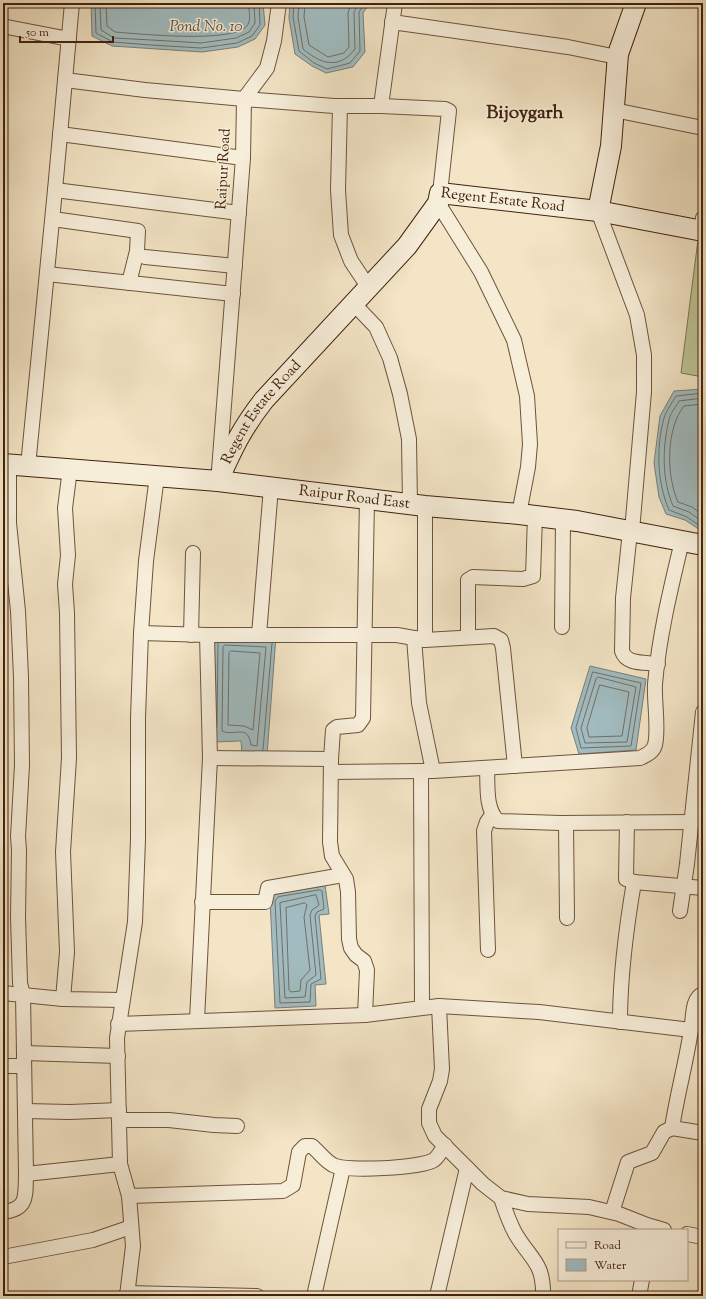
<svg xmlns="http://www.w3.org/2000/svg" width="706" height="1299" font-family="'Sorts Mill Goudy',serif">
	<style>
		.green { fill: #bcc494; stroke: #7f7350 }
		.water { fill: #a1bcc0; stroke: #7b7e78 }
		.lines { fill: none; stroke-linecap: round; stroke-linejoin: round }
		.shore { stroke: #726f66; stroke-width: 1 }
		.street-casing { stroke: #6e533b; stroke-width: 16 }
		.secondary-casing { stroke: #42220d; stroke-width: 22 }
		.street { stroke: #f7eeda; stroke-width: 14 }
		.secondary { stroke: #f7eeda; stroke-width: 20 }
		.labels { text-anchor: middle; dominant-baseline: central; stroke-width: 3; stroke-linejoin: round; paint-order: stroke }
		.street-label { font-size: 15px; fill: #42220d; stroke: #f7eeda }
		.water-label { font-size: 16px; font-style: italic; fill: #5e5043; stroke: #f7eeda }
		.district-label { font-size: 19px; font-weight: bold; fill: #42220d; stroke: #f7eeda }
	</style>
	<rect width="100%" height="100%" fill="#f3e5c6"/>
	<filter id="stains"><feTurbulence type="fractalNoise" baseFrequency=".005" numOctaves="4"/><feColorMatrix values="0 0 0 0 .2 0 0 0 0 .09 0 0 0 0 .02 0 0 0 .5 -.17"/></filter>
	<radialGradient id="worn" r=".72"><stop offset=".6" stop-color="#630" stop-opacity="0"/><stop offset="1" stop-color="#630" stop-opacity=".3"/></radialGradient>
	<path class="green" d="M699,232L703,233V377L681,373Z"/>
	<g class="water">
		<path d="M91,3H263L265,25L255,39L238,47L202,52L112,46L92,36Z"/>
		<path d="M290,3H370L363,13L365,52L353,67L326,73L312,66L295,54L289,18Z"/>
		<path d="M703,389V532L685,520L666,514L659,497L654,463L660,416L674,391Z"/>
		<path d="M214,636H276L267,755L242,754L241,741L213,742Z"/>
		<path d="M590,666L646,679L636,750L579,754L571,728Z"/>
		<path d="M325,885L329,914L319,915L326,984L315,985L316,1006L275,1008L270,899L275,893Z"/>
	</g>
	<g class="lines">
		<g class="shore">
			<path d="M95,3L96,33L113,42L151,45L201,48L237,43L252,36L260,25L259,3"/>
			<path d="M100,3L101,30L114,38L152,40L201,43L236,38L249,32L255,23L254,3"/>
			<path d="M106,3L107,26L115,32C140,34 229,43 246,27C252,21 249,11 248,3"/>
			<path d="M294,3L293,17L299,51L314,63L327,69L350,63L360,51L359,12L365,3"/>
			<path d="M299,3L298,17L303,49C321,64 339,70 355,49L354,12L359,3"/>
			<path d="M305,3L304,17L309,45L328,57L344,53L349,47L348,13L351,3"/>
			<path d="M703,393L676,396C672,403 666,411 664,418C656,448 657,482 669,510L687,517L703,528"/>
			<path d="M703,398L679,401C676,407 670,413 669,420C662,448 662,480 673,506L689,512L703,522"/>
			<path d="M703,404L684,406C666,429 666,475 678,502L692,507L703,515"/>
			<path d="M225,645L266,647L257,746L251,745C248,723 234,737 222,731L223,647Z"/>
			<path d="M231,651L260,653L253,730L244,726L228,725L229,653Z"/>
			<path d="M593,672L641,683L631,746L581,748L576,728Z"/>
			<path d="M598,677L636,687L627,742L585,743L581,728L596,679Z"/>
			<path d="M600,685L629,692L622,736L589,737L587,728Z"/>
			<path d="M217,727L218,643"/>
			<path d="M263,750L272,643"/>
			<path d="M320,890L322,891L324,909L317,912L315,916L321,979L311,984L310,1002L280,1003L275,901L278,897Z"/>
			<path d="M316,895L319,905L312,910L310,915L316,975L307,982L305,997L285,998L280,903Z"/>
			<path d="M305,903L307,905L304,917L310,970L301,980L300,991L291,992L289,990L286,908Z"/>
		</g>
		<defs>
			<g id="street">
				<path d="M392,22L568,47L617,57"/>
				<path d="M7,27L69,39"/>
				<path d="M65,80L145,90L244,99L267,68L274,41L279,3"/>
				<path d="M340,106L338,190L341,235L351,261L369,288"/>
				<path d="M381,106L445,109L449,111L440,193"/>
				<path d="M614,110L703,128"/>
				<path d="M60,134L243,158"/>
				<path d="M55,190L239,213"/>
				<path d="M438,203L481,272L514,340L527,396L530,444L528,467L519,514"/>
				<path d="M598,211L637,315L644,355V392L632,531"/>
				<path d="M53,219L138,231L137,251L129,283"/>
				<path d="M701,230L703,218"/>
				<path d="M145,257L235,266"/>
				<path d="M47,274L233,294"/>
				<path d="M354,304L376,327L390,358L400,394L409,439L410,505"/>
				<path d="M9,464V523L18,611L21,677L22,765L18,837L19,850L18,917L20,983L23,995L26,1174L120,1164"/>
				<path d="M28,466L55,190L72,3"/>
				<path d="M219,470L243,158L244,99L334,106H381L395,3"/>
				<path d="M630,531L623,598L622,651C626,665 646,662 658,664"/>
				<path d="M562,627L563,519"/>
				<path d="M141,633L207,635H397L414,638"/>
				<path d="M191,635L193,553"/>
				<path d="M259,635L271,487"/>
				<path d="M468,637V580L473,577L523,579L533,576L535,516"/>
				<path d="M425,640L494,636L501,640L503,648L515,766"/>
				<path d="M210,758L331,759"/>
				<path d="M487,769C488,785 485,809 498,821L560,823L691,822"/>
				<path d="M433,771L640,758C647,755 653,752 655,745C659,729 654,702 655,684C659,636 671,587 682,541"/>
				<path d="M331,772L421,771"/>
				<path d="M627,822L626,879L634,882L703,888"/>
				<path d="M566,823L567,918"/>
				<path d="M202,902H265L268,888L343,875"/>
				<path d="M680,911L687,864L703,712"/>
				<path d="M488,950L484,831L487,822L492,815"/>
				<path d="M3,993L63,999L122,1000"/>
				<path d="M63,999L67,952L63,852L69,758L67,613L65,584L68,555L65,508L70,469"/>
				<path d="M439,1006L442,1069L440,1081L429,1109V1123L435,1136L483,1184L501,1198L528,1204L589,1207L619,1214L647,1225L664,1230"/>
				<path d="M422,1007L421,771H433L419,703L414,638L425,640V506"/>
				<path d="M365,1015L367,970L364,961L356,955L351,948L349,939L348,892L346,879L332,856L330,842L331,759L333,730L337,727L358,725L363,718L367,499"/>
				<path d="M197,1020L210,758L207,635"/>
				<path d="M620,1022C620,974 626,929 634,882"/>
				<path d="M118,1024L365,1015L439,1006L539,1012L691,1030C694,1018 691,999 703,994"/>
				<path d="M691,1030C686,1063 677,1095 672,1128L703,1133"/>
				<path d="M24,1053L118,1056"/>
				<path d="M3,1066H24"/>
				<path d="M25,1111L70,1112L119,1110"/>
				<path d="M119,1120H169L214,1125L237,1126"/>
				<path d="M129,1196L283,1191L293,1185L299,1152L305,1146H312C319,1152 325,1161 333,1165C346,1172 421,1168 434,1160C438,1157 442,1150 445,1145"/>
				<path d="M501,1198C505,1210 509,1222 515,1233C530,1259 544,1262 543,1296"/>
				<path d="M3,1212C29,1209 25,1195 26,1174"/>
				<path d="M612,1212L628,1162L652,1153L664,1132L672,1128"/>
				<path d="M687,1234L703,1237"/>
				<path d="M3,1257L93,1240L131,1227"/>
				<path d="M127,1293L257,1296"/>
				<path d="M127,1296L133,1246L129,1196L120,1164L117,1038L135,922L138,839V718L141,633L146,561L157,476"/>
				<path d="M314,1296L343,1168"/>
				<path d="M437,1296L467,1168"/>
				<path d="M639,1296L642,1280"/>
			</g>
			<g id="secondary">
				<path d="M598,211L611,146L618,54L636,3"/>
				<path id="s1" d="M3,464L218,481L425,506L519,514L577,521L703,545"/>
				<path id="s2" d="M218,481C232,449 242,428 264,400L407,246L438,203L440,193L598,211L703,231"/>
			</g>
		</defs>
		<use href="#street" class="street-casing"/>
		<use href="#secondary" class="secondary-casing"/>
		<use href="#street" class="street"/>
		<use href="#secondary" class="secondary"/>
	</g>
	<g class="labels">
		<g class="street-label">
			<text transform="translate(224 169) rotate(-87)">Raipur Road</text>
			<text stroke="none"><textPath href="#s2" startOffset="430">Regent Estate Road</textPath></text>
			<text stroke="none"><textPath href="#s2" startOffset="82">Regent Estate Road</textPath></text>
			<text stroke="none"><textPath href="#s1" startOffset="353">Raipur Road East</textPath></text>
		</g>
		<g class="water-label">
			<text x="206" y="27">Pond No. 10</text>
		</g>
		<g class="district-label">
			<text x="525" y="113">Bijoygarh</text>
		</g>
	</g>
	<rect width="706" height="1299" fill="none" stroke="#f3e5c6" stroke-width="16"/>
	<rect x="4" y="4" width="698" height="1291" fill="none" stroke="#42220d" stroke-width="2"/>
	<rect x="8" y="8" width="690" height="1283" fill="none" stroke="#42220d"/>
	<rect x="558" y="1229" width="130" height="52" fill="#f7eeda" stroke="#af9c88"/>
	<rect x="566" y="1242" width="20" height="6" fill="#f7eeda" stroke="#af9c88"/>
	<text x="594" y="1249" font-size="12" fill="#42220d">Road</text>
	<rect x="566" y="1259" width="20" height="12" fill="#a1bcc0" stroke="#af9c88"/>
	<text x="594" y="1269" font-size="12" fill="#42220d">Water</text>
	<path d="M20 36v6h93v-6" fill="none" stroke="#42220d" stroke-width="2"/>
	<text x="26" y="36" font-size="12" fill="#42220d" stroke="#f7eeda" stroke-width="3" paint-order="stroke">50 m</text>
	<rect width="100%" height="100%" filter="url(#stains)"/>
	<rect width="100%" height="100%" fill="url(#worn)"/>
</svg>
